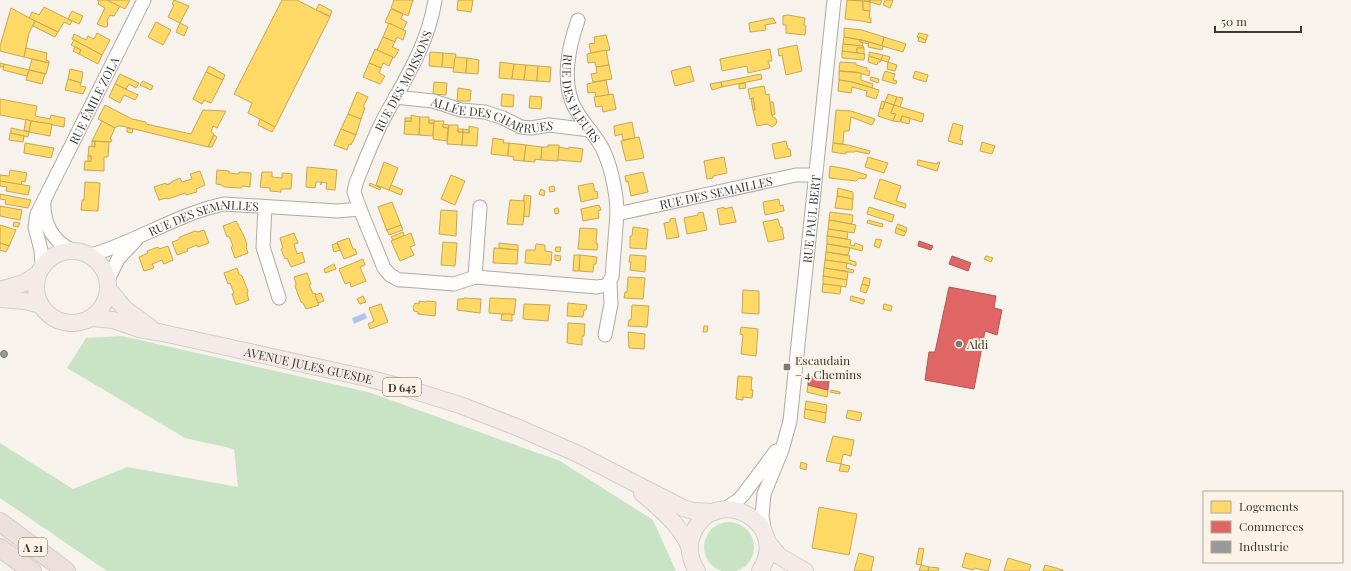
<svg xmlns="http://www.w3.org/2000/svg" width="1351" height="571" font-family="'Playfair Display',serif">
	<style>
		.green { fill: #c9e4c4 }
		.water { fill: #adc6eb }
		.homes { fill: #ffd966; stroke: #c4a856 }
		.shops { fill: #e06666; stroke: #ae5856 }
		.industry { fill: #999; stroke: #7c7c7a }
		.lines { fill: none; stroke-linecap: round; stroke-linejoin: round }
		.minor-casing { stroke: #aeaaa5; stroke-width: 15 }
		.major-casing { stroke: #d1cecb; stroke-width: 18 }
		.highway-casing { stroke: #d1cecb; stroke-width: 20 }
		.minor { stroke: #fefdfc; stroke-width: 13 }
		.major { stroke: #f4ebe8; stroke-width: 16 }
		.highway { stroke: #eddfdc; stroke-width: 18 }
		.poi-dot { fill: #7c7873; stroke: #fcf3e6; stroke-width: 1.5 }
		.labels { text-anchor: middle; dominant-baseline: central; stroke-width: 4; stroke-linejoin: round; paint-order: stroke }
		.shield { fill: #fcf3e6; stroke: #746f68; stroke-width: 1 }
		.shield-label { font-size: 11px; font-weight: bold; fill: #3a3732 }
		.street-label { font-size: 12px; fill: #3a3732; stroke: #fcf3e6 }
		.poi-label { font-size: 12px; fill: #3a3732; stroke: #fcf3e6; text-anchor: start }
	</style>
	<rect width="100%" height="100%" fill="#f7f2eb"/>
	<g class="green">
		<path d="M122,336L368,392L560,461L653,520L676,571H107L0,498V443L73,489L127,467L238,487L234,449L185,438L67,368L86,338Z"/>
		<circle cx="729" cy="547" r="25"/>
	</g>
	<path class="water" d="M365,313L367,318L354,324L352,318Z"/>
	<g class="homes">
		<path d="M97,0H107L120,6L114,16L110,15L107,21L108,24L107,27H104L97,24L105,8L98,4L99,1Z"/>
		<path d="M107,0H130L125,9Z"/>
		<path d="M174,0L189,6L180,23L168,17L174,5L172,4Z"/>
		<path d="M282,0H297L330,17L275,127L248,113L252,103L234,94Z"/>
		<path d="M394,0H413L408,16L391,8Z"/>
		<path d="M458,0H473L471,12L457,10Z"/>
		<path d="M847,0H870V2Z"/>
		<path d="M847,0L863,1V10L870,11L869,18H871V23L862,21L845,19Z"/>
		<path d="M870,0H882L880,5L870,2Z"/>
		<path d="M885,0H893L890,8L883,5Z"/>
		<path d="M863,1L870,2V11L863,10Z"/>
		<path d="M319,4L332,11L330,16L316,10Z"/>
		<path d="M44,7L72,21L70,25L64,22L58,32L29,18L32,12L39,15Z"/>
		<path d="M11,8L35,21L29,33L24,57L0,51V46Z"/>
		<path d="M391,9L403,14L401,19L407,22L403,30L385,22Z"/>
		<path d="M72,11L83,16L79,24L68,19Z"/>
		<path d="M788,15L805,18L804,25L806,26L805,35L786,33V25H783V16Z"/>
		<path d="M773,18L776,23L765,25L766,30L750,32L749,23Z"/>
		<path d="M35,21L58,32L55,37L33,26Z"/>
		<path d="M156,22L171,30L163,45L148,37Z"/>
		<path d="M180,23L188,27L184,36L176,32Z"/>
		<path d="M389,23L406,31L403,40L397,37L395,42L383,37Z"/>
		<path d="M844,28L862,30L884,37L882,46L862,40L844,37Z"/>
		<path d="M97,33L110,40L102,55L72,39L74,34L86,40L88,36L94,39Z"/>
		<path d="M919,33L928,35L926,40L917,37Z"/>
		<path d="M606,35L610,50L591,53L589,44L595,43L594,37Z"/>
		<path d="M383,37L395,42L392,47L399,50L394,58L377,50Z"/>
		<path d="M844,37L860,40V42L863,43L862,46L843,44Z"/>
		<path d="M884,37L906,44L903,52L882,46Z"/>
		<path d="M919,37L926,40L925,43L918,41Z"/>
		<path d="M74,40L102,55L98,64L79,54L81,50L71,45Z"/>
		<path d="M860,40L869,42V44L860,42Z"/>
		<path d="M869,42L883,46L882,50L868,47Z"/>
		<path d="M843,44L863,46L864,48H857V53L842,51Z"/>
		<path d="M797,45L802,71L786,75L782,55L779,56L778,49Z"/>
		<path d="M75,47L81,50L79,54L73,51Z"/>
		<path d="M26,48L47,53L46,60L49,61V63L24,57Z"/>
		<path d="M857,48H864V54L857,53Z"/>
		<path d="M375,49L393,57L389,66L383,63L381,68L369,63Z"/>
		<path d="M770,49L772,61H768L770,68L748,73L747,66L722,71L720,59Z"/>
		<path d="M606,50L609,65L596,67L595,62L588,63L587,54Z"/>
		<path d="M842,51L865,54L864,60L842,58Z"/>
		<path d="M430,52L443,53L442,67L429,66Z"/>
		<path d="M869,52L883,55L881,60L869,56Z"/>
		<path d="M443,53L456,54L454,68L442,67Z"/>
		<path d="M883,55L890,57L888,62L881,60Z"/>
		<path d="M869,56L881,60L880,62H878L877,65L868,62Z"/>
		<path d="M455,57L467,58L466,73L453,72Z"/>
		<path d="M467,58L479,60L478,74L466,73Z"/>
		<path d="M32,59L49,63L46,74L29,70Z"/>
		<path d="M500,62L514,64L512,79L499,78Z"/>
		<path d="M840,62L856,63V65L867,68V71H870L869,76L856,72L839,71Z"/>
		<path d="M888,62L897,65L895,71L887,69Z"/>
		<path d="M0,63L4,64L3,67H0Z"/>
		<path d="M369,63L381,68L379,73L385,76L380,84L363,77Z"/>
		<path d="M4,64L29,70L27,76L3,70Z"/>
		<path d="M514,64L526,65L524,80L512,79Z"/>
		<path d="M526,65L538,66L537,81L524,80Z"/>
		<path d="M609,65L612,79L593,82L591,74L597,73L596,67Z"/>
		<path d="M209,66L225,75L223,80L206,72Z"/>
		<path d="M538,66L551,67L550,82L537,81Z"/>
		<path d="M690,66L694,81L675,86L671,71Z"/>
		<path d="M70,69L83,72L81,83L68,79Z"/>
		<path d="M29,70L45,74L42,84L26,80Z"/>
		<path d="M839,71L861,73V80L873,84L872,88L852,82L839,80Z"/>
		<path d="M885,71L895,74L893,80L897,81L896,84L882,80Z"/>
		<path d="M915,71L928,75L926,82L913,78Z"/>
		<path d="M206,72L223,80L211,103L204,100L202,104L193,99Z"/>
		<path d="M120,74L139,83L136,88L129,84L126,89L115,84Z"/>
		<path d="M761,74L762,79L722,87L721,82Z"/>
		<path d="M871,77L879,79L878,83L870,80Z"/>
		<path d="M68,79L81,83L80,86L86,87L83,94L65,90Z"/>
		<path d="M606,80L609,95L596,97L595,92L588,93L587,84Z"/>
		<path d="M839,80L852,82L879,90L876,99L866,96L867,91L852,87L851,93L838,91Z"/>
		<path d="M143,81L153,86L151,90L140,85Z"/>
		<path d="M434,82L447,83L446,95L433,94Z"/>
		<path d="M721,82L722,87L712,90L710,84Z"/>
		<path d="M745,83L746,88L739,89V84Z"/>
		<path d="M115,84L138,95L135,100L124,95L120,103L109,97Z"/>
		<path d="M764,86L766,95L769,94L772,116L775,118L777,121L776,124L772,127L767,124L757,126L753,110H755L753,98L750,99L748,89Z"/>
		<path d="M458,88L471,90L470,101H457Z"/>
		<path d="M357,92L368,97L363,107L365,108L361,119L348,114Z"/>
		<path d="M502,94L514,95L513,107L501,106Z"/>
		<path d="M613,94L616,109L603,112L602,106L596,107L594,97Z"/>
		<path d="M888,94L897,97L894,105L885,102Z"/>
		<path d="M530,96L542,97L541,109L529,108Z"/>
		<path d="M897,97L903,98L900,107L894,105Z"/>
		<path d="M753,98L755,110H753L751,99Z"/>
		<path d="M0,99L37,106L35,116L50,119L51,115L65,118L64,127L0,115Z"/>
		<path d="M882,101L885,102L883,109L880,108Z"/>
		<path d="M771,102H773L775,114L772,115L770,103Z"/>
		<path d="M885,102L894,105L891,113L896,114L893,121L878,116L880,108L883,109Z"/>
		<path d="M105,105L132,119L146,122V124L191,134L203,110L226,111L217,128L213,126L211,132L214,134L208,147L122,126H117L115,128L98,119Z"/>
		<path d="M894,105L924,114L922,122L902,116L900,122L893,121L896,114L891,113Z"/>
		<path d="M836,110L851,111L875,119L872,125L851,117L849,131H844L843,144L833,143Z"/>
		<path d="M348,114L361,119L356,135L341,129Z"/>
		<path d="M411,115L420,117L419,135L404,134L405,121H411Z"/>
		<path d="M902,116L910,118L909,124L901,122Z"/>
		<path d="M420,117H429V123H434L433,136L419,135Z"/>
		<rect x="405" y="118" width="6" height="3"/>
		<path d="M26,119L31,121L29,132L24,130Z"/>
		<path d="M260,119L275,127L272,132L258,125Z"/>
		<rect x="429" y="120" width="5" height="3"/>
		<path d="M31,121L52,124L50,136L29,132Z"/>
		<path d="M102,121L115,128L110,139L112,140L111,142L92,141Z"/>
		<path d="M434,121H444L443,127L448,128L447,141L433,139Z"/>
		<path d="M632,122L635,138L623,140L622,134L615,136L614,126Z"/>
		<path d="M953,123L963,126L960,140L963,141L962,145L948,141Z"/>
		<path d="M443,124L449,125L448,128L443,127Z"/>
		<path d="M449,125H458V132H463L462,145L447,144Z"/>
		<path d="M469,126L478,128L477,146L462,145L463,132L469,133Z"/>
		<path d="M11,128L29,132L28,137L11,133Z"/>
		<path d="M127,128L133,129L132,133L127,132Z"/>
		<path d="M341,129L356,135L351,145L349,144L347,150L334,145Z"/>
		<rect x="458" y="129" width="5" height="3"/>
		<path d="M463,129L469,130V133L463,132Z"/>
		<path d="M10,133L24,136L23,142L9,140Z"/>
		<path d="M214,135L217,137L212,147H208Z"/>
		<path d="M639,137L644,158L626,161L621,141Z"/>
		<path d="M493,138L504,140L503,143H509L508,156L491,154Z"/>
		<path d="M92,141L95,142V147H92Z"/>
		<path d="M92,141L109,142L108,157H104V171L84,170L85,161H91V156H88L89,146L95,147V142Z"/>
		<path d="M786,141L788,149H790L791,156L775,159L772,144Z"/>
		<path d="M982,142L995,146L992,154L980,151Z"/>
		<path d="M25,143L54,148L51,158L24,153Z"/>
		<path d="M509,143L526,145L524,161L513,160L514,157L508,156Z"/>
		<path d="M833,143L848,145L870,151L869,154L855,151V152H846V154L832,152Z"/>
		<path d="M526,145L542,147L541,160L535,159V162L524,161Z"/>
		<path d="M548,145H559L558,161L541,160L542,147H548Z"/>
		<path d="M559,147L569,149V147L583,149L581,162L558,160Z"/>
		<rect x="88" y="156" width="3" height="5"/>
		<path d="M724,157L727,173L713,176V178L707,179L704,161Z"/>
		<path d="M868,157L888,163L884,173L865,167Z"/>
		<path d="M918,160L937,164L938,162H940L937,171L917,165Z"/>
		<path d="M384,162L398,168L389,190L376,185Z"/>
		<path d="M830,166L847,169L867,175L865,179L859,178L856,181L829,178Z"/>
		<path d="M307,167L337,170L335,190L326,189L327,183L321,182V185V182H316L315,188L306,187Z"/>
		<path d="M10,170L27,173L25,182L22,181L21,185L0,181V175L9,176Z"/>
		<path d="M217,170L229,171V173L239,174V172L251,173L250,187L243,186L241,188L224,187L222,185L216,184Z"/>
		<path d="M200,171L205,185L196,189L197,192L186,195L185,193L168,199L166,198L159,200L154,187L166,183V185L171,183V182L180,178L182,182L192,179L190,174Z"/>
		<path d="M262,172H272V177L282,178V173L292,174L291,189H281V192L270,191V188L260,187Z"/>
		<path d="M643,172L648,192L631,196L628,181L626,182L625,176Z"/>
		<path d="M451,175L465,181L455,205L441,199Z"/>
		<path d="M880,179L901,186L896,201L906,204L905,208L874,198Z"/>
		<path d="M0,181L30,186L28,195L6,191L7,187L0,186Z"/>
		<path d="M85,182L100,183L98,211L81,210L82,200H84Z"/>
		<path d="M370,183L381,188L380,190L369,185Z"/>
		<path d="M593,183L595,192L597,191L598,198L581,202L578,186Z"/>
		<path d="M391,185L403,190L401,195L389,190Z"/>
		<path d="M554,186L555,191L550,192L549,187Z"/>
		<path d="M838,188L853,192V199L837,196Z"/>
		<path d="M541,189L545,191L544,196L539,194Z"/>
		<path d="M0,194L31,200L28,208L5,204L6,200L0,199Z"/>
		<path d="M524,195L531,196L529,217L523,216Z"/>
		<path d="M837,196L853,199L852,210L835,208Z"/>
		<path d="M779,199L780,206L783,205L784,211L765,215L763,202Z"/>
		<path d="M510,200L525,201L523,225L507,224Z"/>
		<path d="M392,202L401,225L387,231L378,207Z"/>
		<path d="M599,205L601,210L598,211L599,218L583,221L581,209Z"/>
		<path d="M0,206L22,210L20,220L0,216Z"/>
		<path d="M724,207V209L732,207L736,222L720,225L717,209Z"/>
		<path d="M869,207L894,215L892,222L867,214Z"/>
		<path d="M558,208L559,213L555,214L554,209Z"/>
		<path d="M441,210L457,211L456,236L439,234Z"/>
		<path d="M703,212L707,230L687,234L684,218L698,215V213Z"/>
		<path d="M830,212L853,215L852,224L829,220Z"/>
		<path d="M675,218L679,237L667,239L664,223L670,222V219Z"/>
		<path d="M778,219L780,227H782L784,239L768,242L763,222Z"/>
		<path d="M829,220L856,225L854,233L828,229Z"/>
		<path d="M868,220L883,224L882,227L867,223Z"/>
		<path d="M236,221L244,236L247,244L246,247L248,253L235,258L231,247L233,246L229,236L227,237L223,226Z"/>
		<path d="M14,222L20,223L18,227L13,226Z"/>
		<path d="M898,224L907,228L906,232L896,228Z"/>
		<path d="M0,225L16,230L9,246L0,243Z"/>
		<path d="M401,225L403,230L389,235L387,230Z"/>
		<path d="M633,227L648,229L646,249L630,248V236H632Z"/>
		<path d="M580,228L597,229L596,244H598L597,250L578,249Z"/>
		<path d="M896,228L906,232L904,236L895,233Z"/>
		<path d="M828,229L848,232L847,239L827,236Z"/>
		<path d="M204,230L209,243L198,247L197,245L187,249L188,251L177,255L172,242L178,240L180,237L195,231L198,232Z"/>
		<path d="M403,232L404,236L393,240L391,237Z"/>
		<path d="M294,233L298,243L294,244L297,254L302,252L305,262L291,267L287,258L285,259L281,249L283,248L280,238Z"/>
		<path d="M411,233L415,245L410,247L414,255L400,261L391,241Z"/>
		<path d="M827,236L851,240L850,245L854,246L855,243L863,246L862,251L847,247L827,244Z"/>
		<path d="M349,238L353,249H355L357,254L344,259L337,242Z"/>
		<path d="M876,239L882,240L879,248L874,246Z"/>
		<path d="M443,242L457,243L455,266L441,265Z"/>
		<path d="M0,243L9,246L6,252L0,250Z"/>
		<path d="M337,243L340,250L334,252L332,245Z"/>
		<path d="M499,243L518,245V250L499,248Z"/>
		<path d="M536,244L545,245V251L552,252L551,265L525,263L526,250H535Z"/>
		<path d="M827,244L850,248L848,255L826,252Z"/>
		<path d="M168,246L173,260L164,264L162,260L152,264L154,268L144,271L139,257L148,253L147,251L158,247L159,249Z"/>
		<path d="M556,247H561L560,252L555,251Z"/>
		<path d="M494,248L518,250L517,264L493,263Z"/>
		<path d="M826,252L850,256L849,260L856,262V266L847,263L825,260Z"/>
		<path d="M555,255L561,256L560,261L555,260Z"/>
		<path d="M574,255H580L579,271H573Z"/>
		<path d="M580,255L597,257L596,264H594L593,272L579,271Z"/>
		<path d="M630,255L646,256L645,272L630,270L631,262H629Z"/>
		<path d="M986,256L993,258L991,262L984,259Z"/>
		<path d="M363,259L365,265L360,267L366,281L351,287L350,282L345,284L339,269Z"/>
		<path d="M825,260L847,263L846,268L854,270L853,273L845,271L824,268Z"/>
		<path d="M334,264L336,269L325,273L324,269Z"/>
		<path d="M237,268L239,274L242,276L248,291L247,294L249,300L236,305L232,294L234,293L230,283L228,284L224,273Z"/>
		<path d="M824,268L848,272L847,280L823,276Z"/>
		<path d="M307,273L311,284L309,285L311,289L313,294L315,293L319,305L306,309L303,303L301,302L295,286L296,284L294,277Z"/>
		<path d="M823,276L847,280L846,287L823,284Z"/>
		<path d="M628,277L645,278L643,299L624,298L625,292H627Z"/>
		<path d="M864,277L870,279L869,286L862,284Z"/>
		<path d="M823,284L841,286L840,294L822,292Z"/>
		<path d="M862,284L869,286L866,293L860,291Z"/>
		<path d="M743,290L759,291V314L742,313Z"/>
		<path d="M321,293L324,301L318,303L315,295Z"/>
		<path d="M363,296L366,302L360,304L357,299Z"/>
		<path d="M851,296L865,300L863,304L850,300Z"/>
		<path d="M464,298L481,299L480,313L457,310L458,299H464Z"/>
		<path d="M490,298L516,299L514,315L489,313Z"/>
		<path d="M419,301L426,302L427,301L436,302L435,316L418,314V312L414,311L413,307L415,303L419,304Z"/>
		<path d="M568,303L587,305L586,310H584L583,317L567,316Z"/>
		<path d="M381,304L388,322L370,329L368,324L374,321L369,308Z"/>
		<path d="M524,304L550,305L548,321L523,319Z"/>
		<path d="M884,304L892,306L891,311L883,309Z"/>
		<path d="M632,305L649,306L647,327L628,326L629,320H631Z"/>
		<path d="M502,314H512V321L501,320Z"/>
		<path d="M568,323L585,324L584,336H582V345L567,343Z"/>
		<path d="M704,326H708L707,332H703Z"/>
		<path d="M741,327L758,329L756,356L741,354L743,335L740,334Z"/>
		<path d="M628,332L645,334L644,349L629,348Z"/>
		<path d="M738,376L752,377L751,390H753L752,398L743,397V400L736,399Z"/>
		<path d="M808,385L828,390L827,397L807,392Z"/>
		<path d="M831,390L840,392V394L830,392Z"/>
		<path d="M806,401L827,405L826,413L805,409Z"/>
		<path d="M805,409L826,413L825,423L804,418Z"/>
		<path d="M848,410L862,413L860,421L846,418Z"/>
		<path d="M833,436L854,440L851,456L843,454L841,464L826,461Z"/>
		<path d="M801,462L807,464L806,470L800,468Z"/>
		<path d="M841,464L850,466L848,472L839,471Z"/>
		<path d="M819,507L857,514L849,555L812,548Z"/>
		<path d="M919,548L924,549L921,565L916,564Z"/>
		<path d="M859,553L874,557L871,571H854Z"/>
		<path d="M966,553L991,560L988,571L974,568L973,570L962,567Z"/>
		<path d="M1008,558L1031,565L1029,571H1004Z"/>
		<path d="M921,565L929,567L928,571H919Z"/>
		<path d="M1045,565L1063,570V571H1043Z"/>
		<path d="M929,567L939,568L938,571H928Z"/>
	</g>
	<g class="shops">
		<path d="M919,241L933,246L931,250L918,246Z"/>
		<path d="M952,256L971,263L968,271L949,264Z"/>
		<path d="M949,287L996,296L994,308L1002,310L997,335L985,331L974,389L925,380L929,352H935Z"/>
		<path d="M808,376L829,381L828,390L808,385Z"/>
	</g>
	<circle class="industry" cx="4" cy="354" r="3.5"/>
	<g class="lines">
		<defs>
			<g id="minor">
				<path id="s1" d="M578,20C569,46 562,76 572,102C578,117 589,128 598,141C610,158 617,193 617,214"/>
				<path id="s2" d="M395,97L433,101L461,110L485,112L503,118L521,127L531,128L549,125L590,130"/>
				<path d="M44,201C43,223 52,240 71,250"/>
				<path d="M265,207L263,247L279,298"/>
				<path id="s3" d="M360,209L354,192L356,183C365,161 373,139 384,118C405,79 428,45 435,0"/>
				<path id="s4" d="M91,255C136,242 177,214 224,204L337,211L360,209L384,268L390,275L399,280H404L454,284L475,277L597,287L607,285L612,277L617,214L796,175H815"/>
				<path id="s5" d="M42,266L41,250L35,227L37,214L144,0"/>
				<path d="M475,277L480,207"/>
				<path d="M108,280L118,259L136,240"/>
				<path d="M605,335L611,304L610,282"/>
				<path d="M725,509L737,501L743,495L776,451"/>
				<path id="s6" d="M765,533L762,516L764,494L782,450L790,421L834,0"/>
			</g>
			<g id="major">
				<circle cx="72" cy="287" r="36"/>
				<path d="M0,290L24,283L38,274"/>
				<path d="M109,290L125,309L151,328"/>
				<path d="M0,299L25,301L41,305"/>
				<path id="s7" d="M91,318L113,320L139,329L163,333L367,378L405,388L460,405L519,428L578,454L683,508L693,511L714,512"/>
				<path d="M642,493C660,509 682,526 690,549"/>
				<path d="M767,541L779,556L805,571"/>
				<path d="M697,571C690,560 687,546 693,533C715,482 792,522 760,571"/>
			</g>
			<g id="highway">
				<path d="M0,522L66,571"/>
				<path d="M0,548L32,571"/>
			</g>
		</defs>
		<use href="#minor" class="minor-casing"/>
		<use href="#major" class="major-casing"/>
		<use href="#highway" class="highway-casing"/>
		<use href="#minor" class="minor"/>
		<use href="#major" class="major"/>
		<use href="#highway" class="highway"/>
	</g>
	<g class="poi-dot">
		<circle cx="959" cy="344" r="4"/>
		<rect x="783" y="363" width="8" height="8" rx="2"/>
	</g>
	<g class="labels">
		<g class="shield">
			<rect x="383" y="378" width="38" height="18" rx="3"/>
			<rect x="19" y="538" width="28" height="18" rx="3"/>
		</g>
		<g class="shield-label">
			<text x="402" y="387">D 645</text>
			<text x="33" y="547">A 21</text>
		</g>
		<g class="street-label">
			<text stroke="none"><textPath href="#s3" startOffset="140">RUE DES MOISSONS</textPath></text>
			<text stroke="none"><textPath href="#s1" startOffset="83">RUE DES FLEURS</textPath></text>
			<text stroke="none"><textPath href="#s5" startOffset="180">RUE ÉMILE ZOLA</textPath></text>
			<text stroke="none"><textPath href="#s2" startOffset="100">ALLÉE DES CHARRUES</textPath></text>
			<text stroke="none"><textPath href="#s4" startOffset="746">RUE DES SEMAILLES</textPath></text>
			<text stroke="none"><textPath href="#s6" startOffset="320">RUE PAUL BERT</textPath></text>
			<text stroke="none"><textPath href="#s4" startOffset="120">RUE DES SEMAILLES</textPath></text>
			<text stroke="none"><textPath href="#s7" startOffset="223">AVENUE JULES GUESDE</textPath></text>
		</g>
		<g class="poi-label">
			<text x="967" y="344">Aldi</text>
			<text x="795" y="360">Escaudain<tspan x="795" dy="14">– 4 Chemins</tspan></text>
		</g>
	</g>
	<rect x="1203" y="491" width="140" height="72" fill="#fcf3e6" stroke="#aea89e"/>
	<rect x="1211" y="501" width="20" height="12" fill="#ffd966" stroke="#aea89e"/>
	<text x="1239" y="511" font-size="12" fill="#3a3732">Logements</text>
	<rect x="1211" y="521" width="20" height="12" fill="#e06666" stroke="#aea89e"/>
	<text x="1239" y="531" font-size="12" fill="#3a3732">Commerces</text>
	<rect x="1211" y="541" width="20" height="12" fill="#999999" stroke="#aea89e"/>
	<text x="1239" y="551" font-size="12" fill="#3a3732">Industrie</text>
	<path d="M1215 26v6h86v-6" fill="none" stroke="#3a3732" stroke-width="2"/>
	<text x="1221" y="26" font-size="12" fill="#3a3732" stroke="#fcf3e6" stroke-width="3" paint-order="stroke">50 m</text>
</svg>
